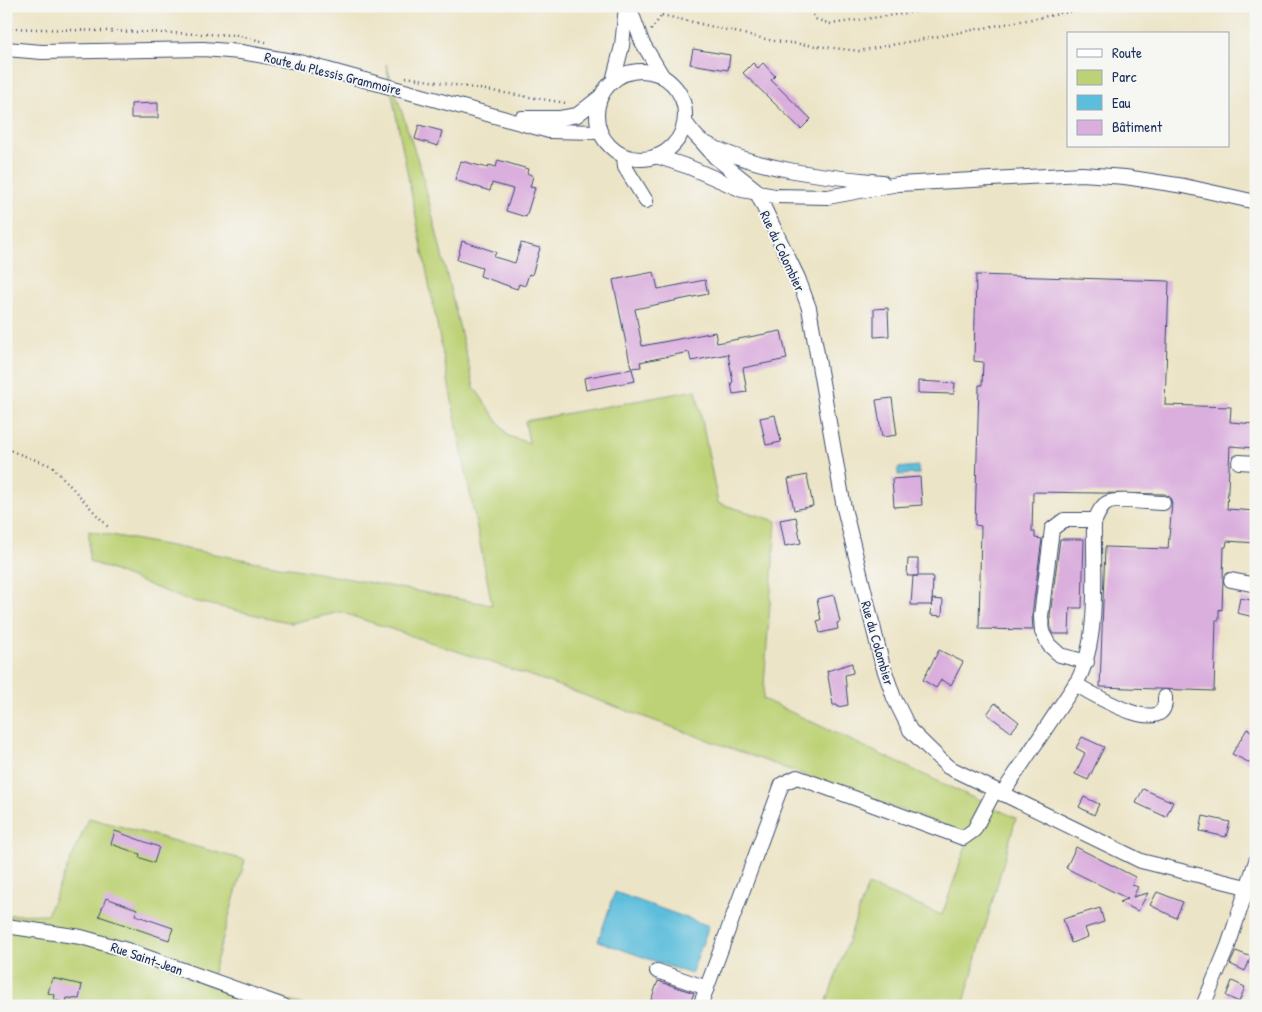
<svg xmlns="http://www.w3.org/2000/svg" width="1262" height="1012" font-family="'Patrick Hand',sans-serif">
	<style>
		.green { fill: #bdd276; stroke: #6c806a }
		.water { fill: #5dbedb; stroke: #3c769c }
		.building { fill: #daaedd }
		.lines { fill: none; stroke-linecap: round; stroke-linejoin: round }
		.minor-casing { stroke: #3a4a6e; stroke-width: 16 }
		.path { stroke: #3a4a6e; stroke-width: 2.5; stroke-dasharray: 1 4; stroke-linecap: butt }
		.minor { stroke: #fff; stroke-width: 14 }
		.labels { text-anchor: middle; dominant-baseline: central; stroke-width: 4; stroke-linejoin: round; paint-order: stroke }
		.street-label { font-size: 14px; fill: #1b2f5e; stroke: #f6f6f2 }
	</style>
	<rect width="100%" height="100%" fill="#f6f6f2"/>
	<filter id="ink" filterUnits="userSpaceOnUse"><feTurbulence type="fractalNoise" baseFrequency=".02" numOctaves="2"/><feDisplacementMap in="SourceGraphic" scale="10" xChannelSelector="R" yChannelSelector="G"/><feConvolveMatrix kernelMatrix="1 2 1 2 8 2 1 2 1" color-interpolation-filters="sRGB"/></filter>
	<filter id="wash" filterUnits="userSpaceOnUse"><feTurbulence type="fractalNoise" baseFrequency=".0096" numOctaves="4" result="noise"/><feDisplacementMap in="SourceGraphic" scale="20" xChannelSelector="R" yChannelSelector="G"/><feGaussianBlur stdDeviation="1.12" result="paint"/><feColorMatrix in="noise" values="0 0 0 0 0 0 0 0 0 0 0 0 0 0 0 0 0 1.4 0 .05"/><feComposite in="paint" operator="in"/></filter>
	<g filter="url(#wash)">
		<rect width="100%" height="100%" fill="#ece4c6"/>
		<g class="green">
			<path d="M386,64L422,173L474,387L508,436L529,443L525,421L696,390L718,503L776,521L763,699L1016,818L963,1006H825L868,885L942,915L970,835L531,676L340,612L292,623L184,599L89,561V531L492,605Z"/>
			<path d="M89,818L245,860L212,976L306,1006H6V915L47,914Z"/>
		</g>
		<g class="water">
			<path d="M918,466L919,474L898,475V468Z"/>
			<path d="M615,892L709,926L691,974L598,941Z"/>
		</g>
		<g id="blocks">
			<g class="building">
				<path d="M693,49L730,55L728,70L690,64Z"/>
				<path d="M753,63L758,68L763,63L775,76L771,80L811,119L801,129L743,73Z"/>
				<path d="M158,103V118H131V104Z"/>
				<path d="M419,125L442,131L438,146L415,139Z"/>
				<path d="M498,160L528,169L527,173L533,176L530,187L535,188L526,217L506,211L513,189L492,183L490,191L455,180L461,161L488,168L489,165L496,167Z"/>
				<path d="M462,241L496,252L494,257L515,263L521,243L540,248L532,275L529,274L525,286L519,284L517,289L480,276L482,268L457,260Z"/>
				<path d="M654,272L658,289L705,280L708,294L635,309L642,346L715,332L717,343L781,331L787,359L743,368L747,392L733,394L731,383L733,382L728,354L691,361L689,352L640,362L641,367L631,368L613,280Z"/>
				<path d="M976,275L1169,281L1165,405L1231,407L1230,422L1256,424V448L1230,446L1227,509L1256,511V543L1227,541L1226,547H1224L1222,610L1219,609V620H1216L1214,691L1100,687L1105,547L1168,549L1172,503L1170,497L1164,494L1033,492L1032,532H1035V538L1042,539L1032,615L1033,630L979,629L981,526L975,525L979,385H982L983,362L974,361Z"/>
				<path d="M888,308L889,336L874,337V309Z"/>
				<path d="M632,369L635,381L586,390L584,378Z"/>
				<path d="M918,381L955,383L954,394L918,393Z"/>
				<path d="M892,398L897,435L882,437L876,400Z"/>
				<path d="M775,415L781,442L766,445L760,418Z"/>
				<path d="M807,475L813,506L794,510L788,479Z"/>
				<path d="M920,477L922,505L894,507L892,479Z"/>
				<path d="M796,517L801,543L785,546L780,520Z"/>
				<path d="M1060,539H1084L1082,608H1070L1069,634H1053L1051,630L1050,616Z"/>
				<path d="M908,559H918V576H907Z"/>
				<path d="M913,576H933L932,605H911Z"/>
				<path d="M834,595L840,622L837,623L838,629L820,633L817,621L821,620L817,599Z"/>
				<path d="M1240,598L1256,601L1254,617L1237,613Z"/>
				<path d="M932,599L943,600L942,616L931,615Z"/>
				<path d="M939,650L963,662L951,685L941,680L936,688L923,680Z"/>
				<path d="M852,663L853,673L845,675L848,705L838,707L837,705H833L827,671Z"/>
				<path d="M995,703L1019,722L1011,732L987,714Z"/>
				<path d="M1247,729L1256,733V757L1252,764L1232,754Z"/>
				<path d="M1082,737L1104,747L1088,780L1075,774L1085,753L1076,748Z"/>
				<path d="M1143,789L1173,802L1166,817L1136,803Z"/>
				<path d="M1084,797L1099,804L1094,815L1079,807Z"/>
				<path d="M1203,816L1230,822L1226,837L1200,831Z"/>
				<path d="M115,831L159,847L154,863L139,857L140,854L111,844Z"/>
				<path d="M1076,847L1135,877L1132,885L1138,887L1133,897L1148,893L1138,911L1119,902L1128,899L1066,868Z"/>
				<path d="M1157,892L1183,902L1176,918L1150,905Z"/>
				<path d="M106,898L137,909L135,915L173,928L169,940L99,916Z"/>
				<path d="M1100,908L1104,922L1085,928L1088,937L1071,943L1063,919Z"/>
				<path d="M1236,951L1251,957L1245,971L1230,964Z"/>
				<path d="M52,978L82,985L79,999L67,998L66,1003L54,1000L55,995L48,993Z"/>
				<path d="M658,981L694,993L689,1006H657L650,1003Z"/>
				<path d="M1232,981L1245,987L1239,1002L1226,996Z"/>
			</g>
		</g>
	</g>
	<g filter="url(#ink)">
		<use href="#blocks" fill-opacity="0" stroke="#3a4a6e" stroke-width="1"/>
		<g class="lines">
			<defs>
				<g id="minor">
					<path d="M629,6L642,42L663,77"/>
					<path d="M6,49L42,52L203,49L241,52L303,63L549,131L600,132"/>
					<circle cx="641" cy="115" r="44"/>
					<path d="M613,81L622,46L626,6"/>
					<path d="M522,118H560L577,115L600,97"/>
					<path d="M685,122C690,128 696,138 703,142C753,169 826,177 882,182"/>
					<path d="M701,141L715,157L755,189L798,278L809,308L844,508L882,663L894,698L910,730L948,767L1141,861L1246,887"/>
					<path d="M624,156L625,167L646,201"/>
					<path d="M656,156L689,167L742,190L775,196L828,197L898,184L1082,174L1125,177L1184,186L1256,202"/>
					<path d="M1239,462L1256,463"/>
					<path d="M1231,580L1256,585"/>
					<path d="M1087,662L1060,655L1049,645L1042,632L1041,616L1052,529L1064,520H1095"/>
					<path d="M1075,684C1090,692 1168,742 1165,697"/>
					<path d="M1002,794L1078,680C1100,638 1093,571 1094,523C1097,516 1100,507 1107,503C1117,498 1150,503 1163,503"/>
					<path d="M6,926L81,937L127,950L284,1006"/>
					<path d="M657,971L707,988"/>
					<path d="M700,1006L782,784L797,777L963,838L974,830L995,790"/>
					<path d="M1203,1006L1228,946L1256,861"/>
				</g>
			</defs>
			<use href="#minor" class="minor-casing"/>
			<g class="path">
				<path d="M657,6L662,15"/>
				<path d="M809,6L815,19L831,24L956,6"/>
				<path d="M662,15L774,41L859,51L1102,6"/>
				<path d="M6,28L236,35L270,43"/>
				<path d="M651,30L662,15"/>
				<path d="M406,77L566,103"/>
				<path d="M6,449L52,466L109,528"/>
			</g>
			<use href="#minor" class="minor"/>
		</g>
	</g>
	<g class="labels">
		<g class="street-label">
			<text transform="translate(333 73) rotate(14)">Route du Plessis Grammoire</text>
			<text transform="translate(783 251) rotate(65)">Rue du Colombier</text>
			<text transform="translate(878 643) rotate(74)">Rue du Colombier</text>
			<text transform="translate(147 958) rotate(19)">Rue Saint-Jean</text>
		</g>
	</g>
	<rect width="1262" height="1012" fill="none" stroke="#f6f6f2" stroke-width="25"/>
	<rect x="1067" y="32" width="162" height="115" fill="#f6f6f2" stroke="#9ea6b7"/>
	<rect x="1077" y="49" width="25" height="8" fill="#ffffff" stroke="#9ea6b7"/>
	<text x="1112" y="58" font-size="15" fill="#1b2f5e">Route</text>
	<rect x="1077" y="70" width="25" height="15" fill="#bdd276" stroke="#9ea6b7"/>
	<text x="1112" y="82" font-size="15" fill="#1b2f5e">Parc</text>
	<rect x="1077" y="95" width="25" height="15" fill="#5dbedb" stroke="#9ea6b7"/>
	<text x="1112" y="108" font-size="15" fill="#1b2f5e">Eau</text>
	<rect x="1077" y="120" width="25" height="15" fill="#daaedd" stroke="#9ea6b7"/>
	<text x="1112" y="132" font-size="15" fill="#1b2f5e">Bâtiment</text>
</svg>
